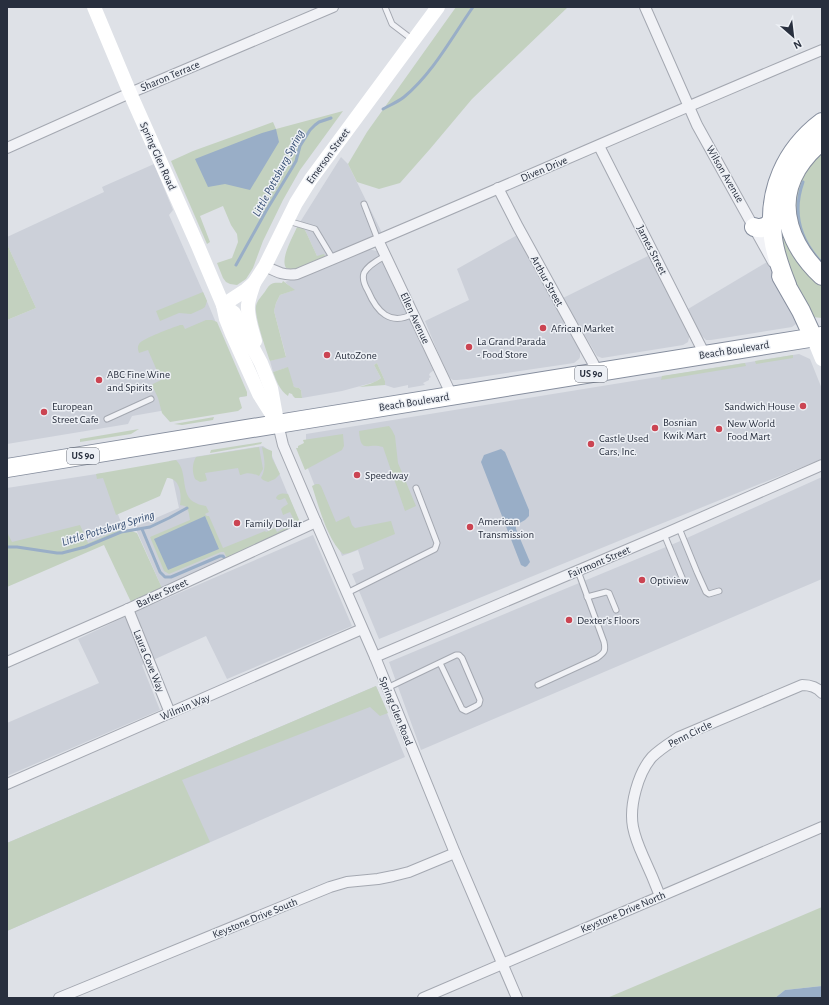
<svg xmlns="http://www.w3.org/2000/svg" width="829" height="1005" font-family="'Alegreya Sans',sans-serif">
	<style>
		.built { fill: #ccd0d9 }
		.green { fill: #c3d1bf }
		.water { fill: #99aec7 }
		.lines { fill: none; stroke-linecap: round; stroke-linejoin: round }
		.stream { stroke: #99aec7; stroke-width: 3 }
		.lane-casing { stroke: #a4a8b1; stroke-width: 7 }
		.street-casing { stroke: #a4a8b1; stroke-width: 12 }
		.highway-casing { stroke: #868e9e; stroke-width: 20 }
		.lane { stroke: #f1f2f6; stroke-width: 5 }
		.street { stroke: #f1f2f6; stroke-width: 10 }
		.secondary { stroke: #fff; stroke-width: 14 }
		.highway { stroke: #fff; stroke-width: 18 }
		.poi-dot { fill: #cb4452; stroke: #edf0f5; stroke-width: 1.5 }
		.labels { text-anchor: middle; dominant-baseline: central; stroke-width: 3; stroke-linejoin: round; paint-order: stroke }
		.shield { fill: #edf0f5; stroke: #636975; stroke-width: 1 }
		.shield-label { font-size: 10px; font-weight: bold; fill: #282f3e }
		.street-label { font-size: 11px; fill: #282f3e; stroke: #edf0f5 }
		.poi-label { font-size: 11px; fill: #282f3e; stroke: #edf0f5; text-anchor: start }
		.water-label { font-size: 12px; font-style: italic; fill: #334c71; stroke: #edf0f5 }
	</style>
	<rect width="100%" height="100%" fill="#dee1e7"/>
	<g class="built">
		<path d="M341,157L348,164L382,233L326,258L317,256L306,232L303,227H297Z"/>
		<path d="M154,164L173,210L169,215L203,292L247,396L132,416L128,424L7,444V320L36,308L7,244V237L104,192L102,187Z"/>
		<path d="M519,234L579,347L580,351V357L579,359L574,363L467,379L457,380H453L450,378L446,372L425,321L469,300L457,269Z"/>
		<path d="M368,249L377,251L434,370L430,373L429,375L431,377L429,378V380L423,383L425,385L408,388V385L394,388L385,385V381L377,363L374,365L381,378L375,382L342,391L302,398L301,390L299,388L294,387L286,368L273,372L270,361L286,356L274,311L276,303L280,295L294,290L285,282L330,265Z"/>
		<path d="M648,256L688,328L690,334L688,342L683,345L602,358L597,356L563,298Z"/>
		<path d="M767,262L797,316L796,324L792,327L711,340H706L701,335L688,309Z"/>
		<path d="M799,354L810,359L822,389V459L648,529L379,639L352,574L364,569L358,550L342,556L300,448L306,445V434Z"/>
		<path d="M263,446L270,451L301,526L162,588L135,527L179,508L169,461Z"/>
		<path d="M103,473L123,528L88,543L11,542L7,532V488Z"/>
		<path d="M822,477V579L421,750L389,662L678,542Z"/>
		<path d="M313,535L352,626L227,679L206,636L142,665L160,710L7,776V723L99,683L78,639L135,612Z"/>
		<path d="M376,686L405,757L7,931V843Z"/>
	</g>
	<g class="green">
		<path d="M456,7H568L472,99L430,149L400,183L379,189L357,182L348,164L367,132Z"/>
		<path d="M343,111L300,170L283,200L263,241L253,268L246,279L237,285L230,284L226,282L223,278L217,263L232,258L238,242L237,234L231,225L223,206L200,216L210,242L207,244L171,161L193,151L273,122L276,129Z"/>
		<path d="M822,149V269L804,247L791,208L802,170Z"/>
		<path d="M783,192L822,282V318L812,317L790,277L776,227Z"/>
		<path d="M297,227H303L306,232L317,256L324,254L326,258L296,271L286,268C280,258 293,237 297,227Z"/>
		<path d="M7,244L36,308L7,320Z"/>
		<path d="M283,281L295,290L280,295L276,303L274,311L286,357L270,361C266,350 254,315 256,306C257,300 263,295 266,290C270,283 274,282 282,283Z"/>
		<path d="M203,292L207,301L205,307L202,309L191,314L179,313L160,321L156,311Z"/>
		<path d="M206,320H212L217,322L247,392V396L240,397L239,398L242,408L238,411L170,422L162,413L158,398L152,385L153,384L161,380L148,350L139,353C138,350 137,347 139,344C143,338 172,328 180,325H183L185,329Z"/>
		<path d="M793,355V358L756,364L755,361Z"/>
		<path d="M377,363L385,381V385L359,387C366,385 375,383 381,378L374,365Z"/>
		<path d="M745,363L746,366L661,380L662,376Z"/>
		<path d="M288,367L294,387L299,388L301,390L302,398H295L293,396L292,394L289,393L288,396C280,391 276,380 273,372Z"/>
		<path d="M214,417L213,420L182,425L174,424Z"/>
		<path d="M389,426L392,430L395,436L398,463L416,506L405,511L383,447C367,442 361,455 359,431Z"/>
		<path d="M139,429L131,434L80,442V439Z"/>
		<path d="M343,434L344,446L342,450L305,470L296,448H298V446L304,443L303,440Z"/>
		<path d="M262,442L261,444L210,453L211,450Z"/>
		<path d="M259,447L263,469L259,476C253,473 247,472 241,475H240L238,468L205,473L207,480L206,481L200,482L195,479C192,472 192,464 196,457Z"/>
		<path d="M262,447L272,451V458L280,474L275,479L268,482L263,480L261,478C267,467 264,459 262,447Z"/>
		<path d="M176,460C189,472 179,496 196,503C199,505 203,505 206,506L209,512L205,514L207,516H209L223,548L265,531L266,532L275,528L277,532L289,526L287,521L293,518L290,512L283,515L281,509L283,507L288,504L285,498C282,499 279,502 276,498C278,493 283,493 288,494L300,522L287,532L228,560L224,552H221L169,574L164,571L150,537L190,520C189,514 189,510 185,506L180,505C182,495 180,478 167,478L160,496L116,515L103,478L97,479L96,474Z"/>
		<path d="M316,484H319L321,486L336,522L349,516L352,525L355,528L391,521L395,534L349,553L343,554C327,539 319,507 312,486Z"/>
		<path d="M80,525L88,543L123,528L137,533L162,588L131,602L104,545L7,587V532L12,542Z"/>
		<path d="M376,686L388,713L380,716L370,707L182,780L210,842L7,931V843Z"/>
		<path d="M822,907V986L785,990L775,998H607Z"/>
	</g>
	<g class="water">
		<path d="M276,129L279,142L250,190L225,184L208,187L195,159L262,133Z"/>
		<path d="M501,449L505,452L529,510V516L525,520L516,525V529L530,562L527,566L525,567L521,565L481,462L484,455Z"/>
		<path d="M205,516L219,549L168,570L154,539Z"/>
		<path d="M822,986V998H775L785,990Z"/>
	</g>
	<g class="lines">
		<g class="stream">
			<path d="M383,109C390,105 398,102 404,97C433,73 452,37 473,7"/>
			<path d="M803,182C792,213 799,239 822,263"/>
			<path d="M236,265L266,211L292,168L296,161L300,146L310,130L315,125L319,122L331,118"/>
			<path d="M142,529L160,572L165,577H171L220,556H223L225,559"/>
			<path d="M7,547H17L57,553H62L85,547L121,532L150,527L169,518L187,508"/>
		</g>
		<defs>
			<g id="lane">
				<path d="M385,7L392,24L413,40"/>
				<path d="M364,204L378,240"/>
				<path d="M288,221L315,229L333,259"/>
				<path d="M385,256C378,260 368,265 364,273C362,279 365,286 368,291C377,312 390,326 413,314"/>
				<path d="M107,419L151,399"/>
				<path d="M679,528L697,572L706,592L709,594L719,591"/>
				<path d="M664,534L683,580"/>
				<path d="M347,593L435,549L437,543L416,488"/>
				<path d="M587,597L606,592L609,593L616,610"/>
				<path d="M538,685L597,658C604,653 606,651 604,642L578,571"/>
				<path d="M387,688L456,655H459L462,658L480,700L479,704L476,706L466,711L462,709L440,663"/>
			</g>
			<g id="street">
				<path d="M645,7L697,125L773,262"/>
				<path d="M599,146L705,355"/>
				<path d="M7,148L130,93L333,7"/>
				<path d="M498,188L518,227L598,372"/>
				<path d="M378,240L452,396"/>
				<path d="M265,266C277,272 284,276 297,274C473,201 646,123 822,50"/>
				<path d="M278,424L283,445L312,513L375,657L455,853L517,998"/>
				<path d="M128,609L170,713"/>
				<path d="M375,657L664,534L822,465"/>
				<path d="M7,662L128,609L316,522"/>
				<path d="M7,784L362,629"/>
				<path d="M660,896C655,883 649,869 643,856C639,847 635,837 633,827C629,806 638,773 652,757C660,749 670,743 679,737L802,685C811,685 817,687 822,693"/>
				<path d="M59,998L330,887L347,882L378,879L393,876L409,872L455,853"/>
				<path d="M423,998L822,827"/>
			</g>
			<g id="highway">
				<path d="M822,142C811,149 804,158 797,169C774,207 792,248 822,276"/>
				<path d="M754,227C761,230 767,227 772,221"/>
				<path d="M781,276L801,311L813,337"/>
				<path d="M787,285C781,270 775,254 773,238C767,191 785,150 822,122"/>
				<path d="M7,468L302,420L822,336"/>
			</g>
		</defs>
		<use href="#lane" class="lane-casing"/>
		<use href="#street" class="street-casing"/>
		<use href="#highway" class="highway-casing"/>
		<use href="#lane" class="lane"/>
		<use href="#street" class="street"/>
		<g class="secondary">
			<path d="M94,7L130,93L198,246L223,305L226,319L232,334L259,394L278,424"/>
			<path d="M254,283C252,290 249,297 248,305C247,317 252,330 255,341"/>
			<path d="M223,305L246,290L254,283L265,266L296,203L311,179L438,7"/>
			<path d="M223,305L234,313L261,363L271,388L276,416"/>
			<path d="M813,337L822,359"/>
		</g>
		<use href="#highway" class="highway"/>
	</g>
	<g class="poi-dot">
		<circle cx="543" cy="328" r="4"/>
		<circle cx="469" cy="347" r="4"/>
		<circle cx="327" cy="355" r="4"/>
		<circle cx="99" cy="380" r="4"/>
		<circle cx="803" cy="406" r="4"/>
		<circle cx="44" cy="412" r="4"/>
		<circle cx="655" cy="428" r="4"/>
		<circle cx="719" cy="429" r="4"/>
		<circle cx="591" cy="444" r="4"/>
		<circle cx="357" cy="475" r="4"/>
		<circle cx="237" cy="523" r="4"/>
		<circle cx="470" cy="527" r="4"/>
		<circle cx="642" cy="580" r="4"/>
		<circle cx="569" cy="620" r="4"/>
	</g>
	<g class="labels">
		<g class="shield">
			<rect x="575" y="366" width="32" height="16" rx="3"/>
			<rect x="67" y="448" width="32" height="16" rx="3"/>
		</g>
		<g class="shield-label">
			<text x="591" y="374">US 90</text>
			<text x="83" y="456">US 90</text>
		</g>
		<g class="street-label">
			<text transform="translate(170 76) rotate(-23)">Sharon Terrace</text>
			<text transform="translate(158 156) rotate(66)">Spring Glen Road</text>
			<text transform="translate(328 156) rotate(-54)">Emerson Street</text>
			<text transform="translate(544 169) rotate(-23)">Diven Drive</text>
			<text transform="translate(725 174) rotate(60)">Wilson Avenue</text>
			<text transform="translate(652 250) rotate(63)">James Street</text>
			<text transform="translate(547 281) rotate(61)">Arthur Street</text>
			<text transform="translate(415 318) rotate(65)">Ellen Avenue</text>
			<text transform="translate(734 350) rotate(-9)">Beach Boulevard</text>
			<text transform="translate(414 402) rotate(-9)">Beach Boulevard</text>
			<text transform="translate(599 562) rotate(-23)">Fairmont Street</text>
			<text transform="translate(162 593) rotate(-25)">Barker Street</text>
			<text transform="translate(149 661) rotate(68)">Laura Cove Way</text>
			<text transform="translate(185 707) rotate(-23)">Wilmin Way</text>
			<text transform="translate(396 711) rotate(68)">Spring Glen Road</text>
			<text transform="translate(690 734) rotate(-26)">Penn Circle</text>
			<text transform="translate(623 912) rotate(-23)">Keystone Drive North</text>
			<text transform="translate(255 918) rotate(-22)">Keystone Drive South</text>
		</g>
		<g class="poi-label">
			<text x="551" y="328">African Market</text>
			<text x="477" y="341">La Grand Parada<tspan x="477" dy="13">- Food Store</tspan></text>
			<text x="335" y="355">AutoZone</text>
			<text x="107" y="374">ABC Fine Wine<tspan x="107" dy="13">and Spirits</tspan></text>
			<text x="52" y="406">European<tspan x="52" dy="13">Street Cafe</tspan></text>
			<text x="795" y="406" text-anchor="end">Sandwich House</text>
			<text x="663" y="422">Bosnian<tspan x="663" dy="13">Kwik Mart</tspan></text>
			<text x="727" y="423">New World<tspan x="727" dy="13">Food Mart</tspan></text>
			<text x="599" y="438">Castle Used<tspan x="599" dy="13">Cars, Inc.</tspan></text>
			<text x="365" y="475">Speedway</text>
			<text x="478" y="521">American<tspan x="478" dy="13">Transmission</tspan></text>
			<text x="245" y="523">Family Dollar</text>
			<text x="650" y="580">Optiview</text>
			<text x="577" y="620">Dexter's Floors</text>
		</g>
		<g class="water-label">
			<text transform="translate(278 173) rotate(-62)">Little Pottsburg Spring</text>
			<text transform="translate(108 528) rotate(-17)">Little Pottsburg Spring</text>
		</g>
	</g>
	<rect width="829" height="1005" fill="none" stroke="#282f3e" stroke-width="16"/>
	<g transform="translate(793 36) rotate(152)" stroke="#edf0f5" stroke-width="3" paint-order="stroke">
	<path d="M0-3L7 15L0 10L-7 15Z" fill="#282f3e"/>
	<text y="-6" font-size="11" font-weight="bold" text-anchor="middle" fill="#282f3e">N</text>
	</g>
</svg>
